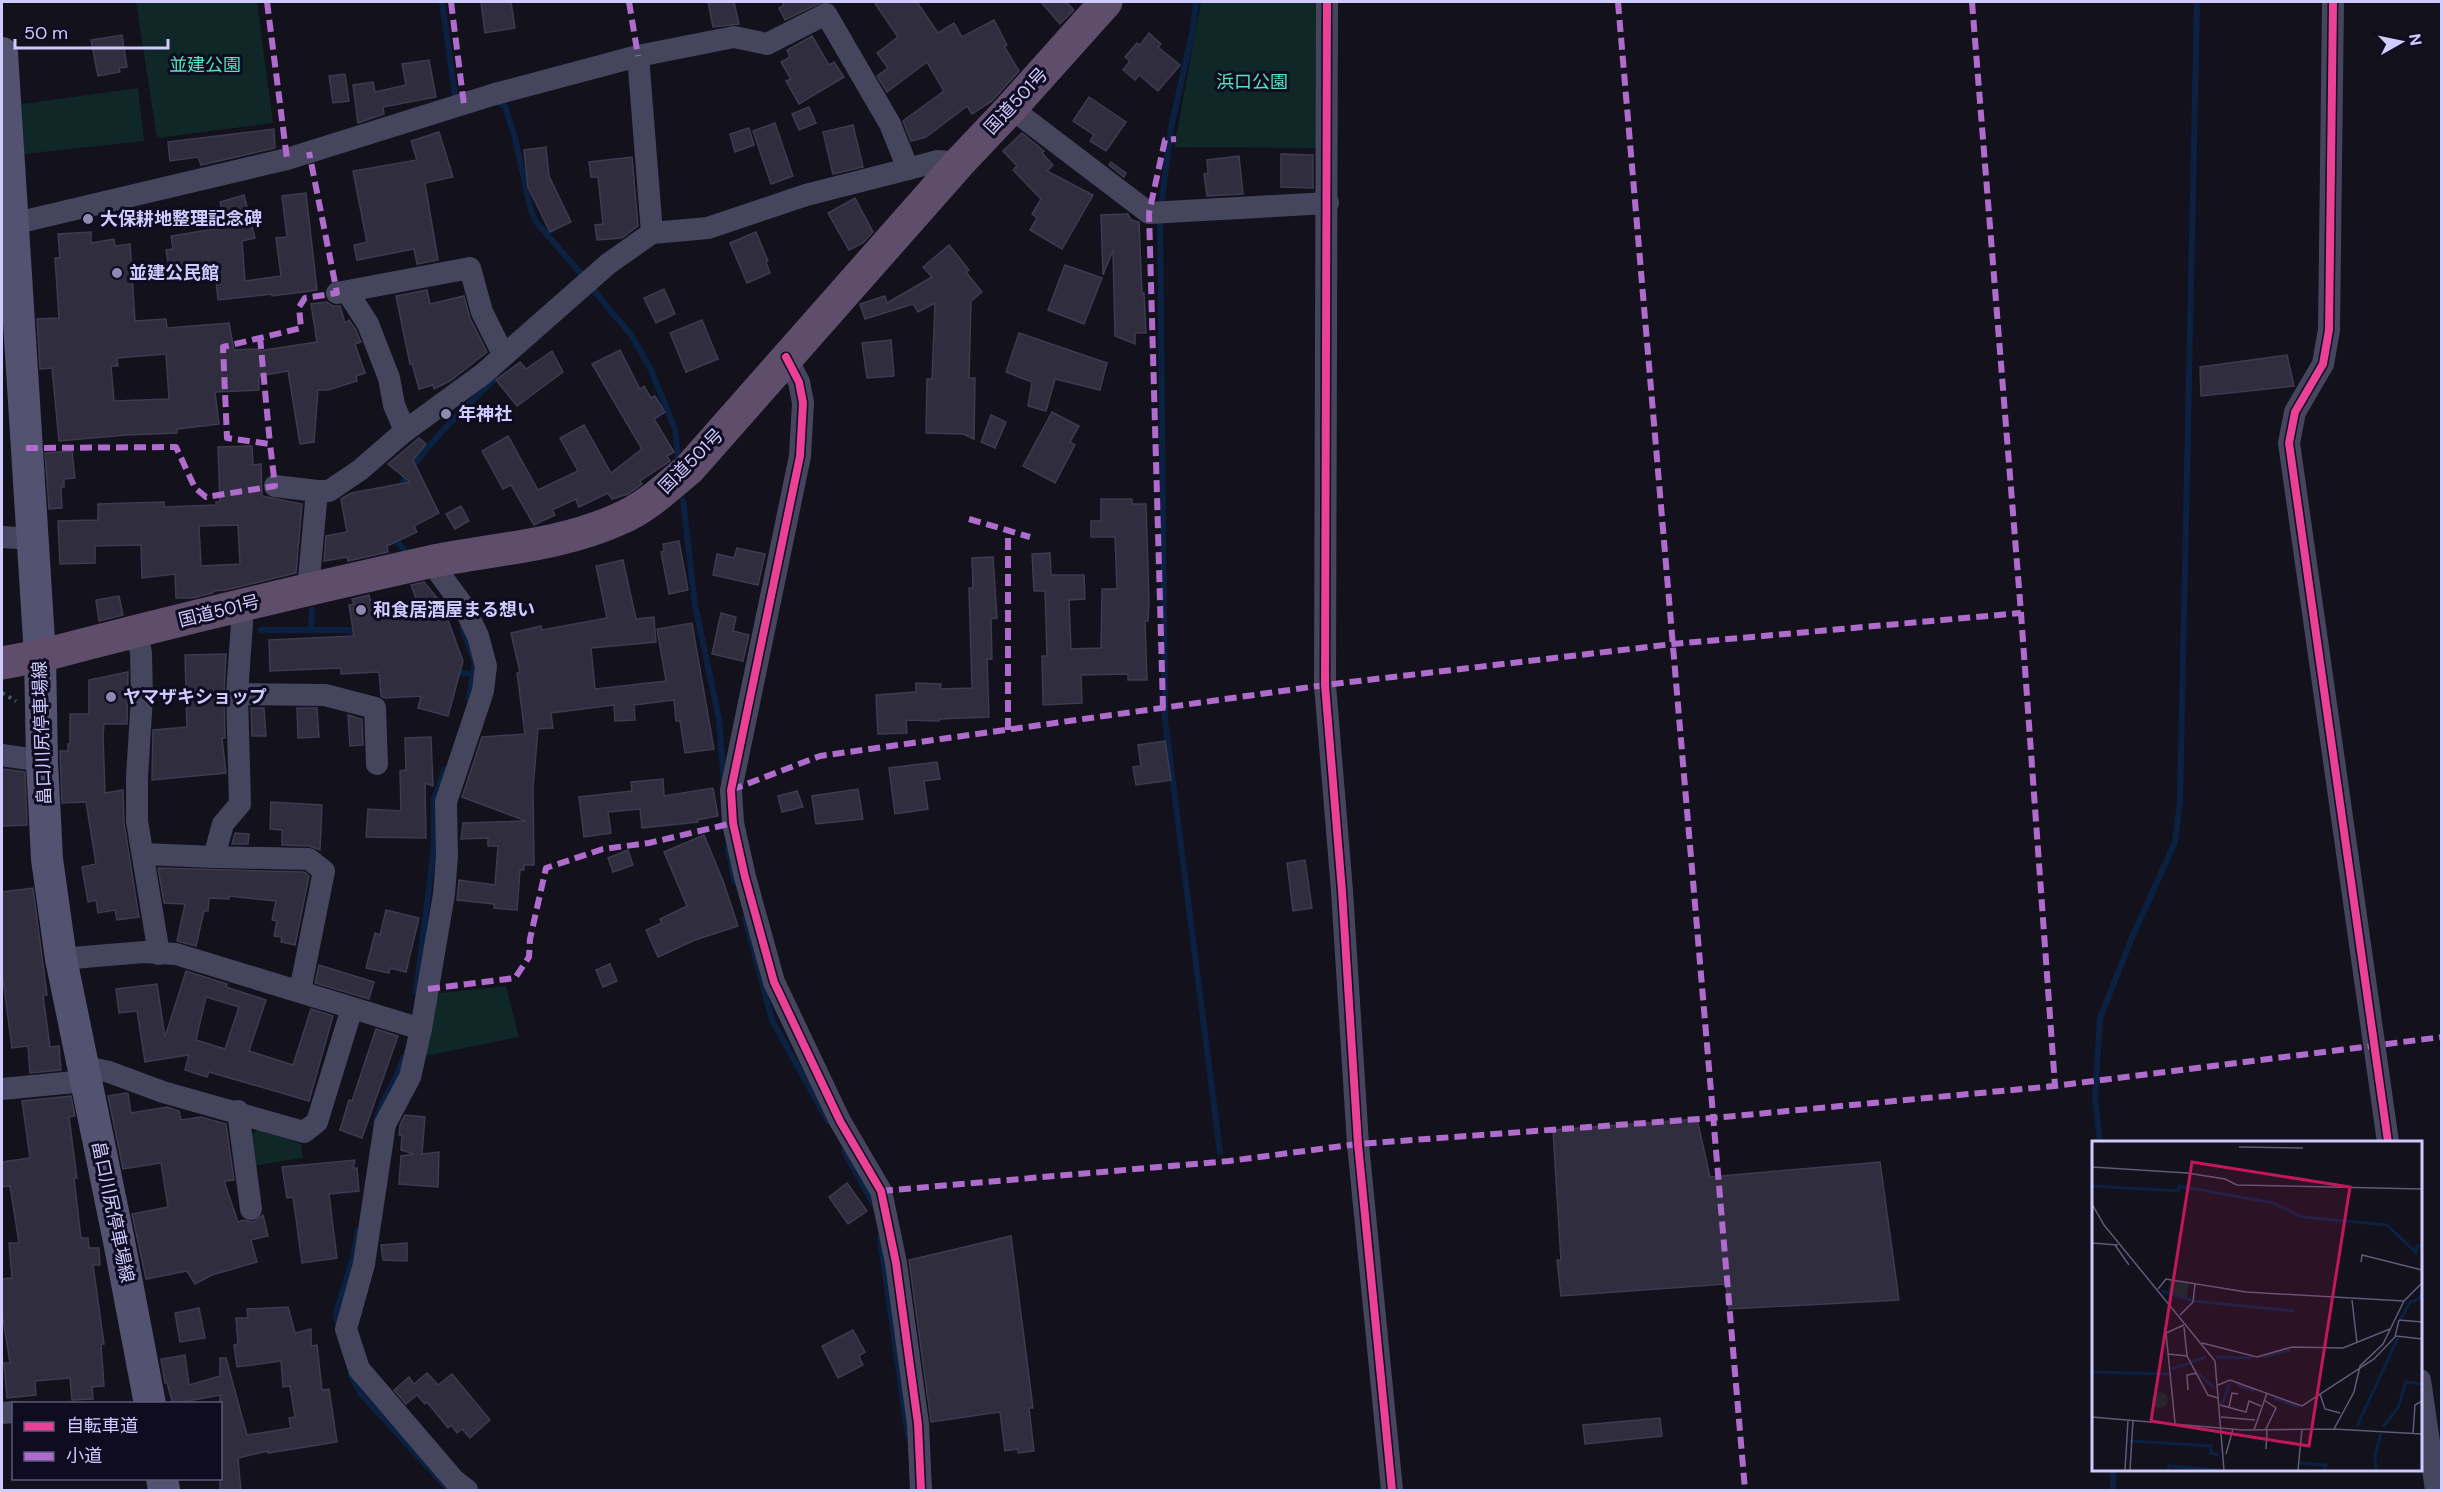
<svg xmlns="http://www.w3.org/2000/svg" width="2443" height="1492" font-family="'DM Sans','Noto Sans JP',sans-serif">
	<style>
		.green { fill: #0f2727 }
		.lines { fill: none; stroke-linecap: round; stroke-linejoin: round }
		.stream { stroke: #0b2142; stroke-width: 6 }
		.building { fill: #302e3e; stroke: #3e3a50; stroke-width: 1.5; fill-rule: evenodd }
		.path { stroke: #475865; stroke-width: 4; stroke-dasharray: 3 4.5; stroke-linecap: butt }
		.minor { stroke: #45455d; stroke-width: 22 }
		.secondary { stroke: #535270; stroke-width: 32 }
		.trunk { stroke: #5e4d6b; stroke-width: 33 }
		.quiet { stroke: #b06ccc; stroke-width: 6; stroke-dasharray: 12 6; stroke-linecap: butt }
		.cycleway-casing { stroke: #0f0c21; stroke-width: 11 }
		.cycleway { stroke: #ea4096; stroke-width: 8 }
		.poi-dot { fill: #8e8ab0; stroke: #0f0c21; stroke-width: 2 }
		.labels { text-anchor: middle; dominant-baseline: central; stroke-width: 6; stroke-linejoin: round; paint-order: stroke }
		.park-label { font-size: 18px; fill: #53e4bc; stroke: #0f0c21 }
		.street-label { font-size: 18px; fill: #d0cbff; stroke: #0f0c21 }
		.poi-label { font-size: 18px; font-weight: bold; fill: #d0cbff; stroke: #0f0c21; text-anchor: start }
		.inset-river { fill: none; stroke: #0b2142; stroke-width: 3 }
		.inset-road { fill: none; stroke: #5e5b77; stroke-width: 1.5 }
		.view { fill: #c2185b; fill-opacity: 0.15; stroke: #c2185b; stroke-width: 3 }
		.inset-edge { fill: none; stroke: #d0cbff; stroke-width: 3 }
	</style>
	<rect width="100%" height="100%" fill="#12111c"/>
	<g class="green">
		<path d="M136,2H257L273,123L157,138Z"/>
		<path d="M1201,2H1318L1317,148L1174,147Z"/>
		<path d="M138,88L144,141L24,154L22,104Z"/>
		<path d="M506,986L519,1037L420,1057L431,994Z"/>
		<path d="M260,1129L301,1144L303,1158L253,1166L249,1135Z"/>
	</g>
	<g class="lines">
		<g class="stream">
			<path d="M442,2L456,102"/>
			<path d="M497,102L505,106L515,138L531,211L537,223L584,277"/>
			<path d="M1161,208L1171,127L1192,34L1196,2"/>
			<path d="M1160,218L1165,720L1220,1152"/>
			<path d="M590,286L632,336L651,370L675,429L678,458"/>
			<path d="M399,490C414,456 468,404 496,378"/>
			<path d="M683,500L695,605L719,719L724,781"/>
			<path d="M393,536L409,556"/>
			<path d="M462,628L475,663L469,699"/>
			<path d="M261,630H349L359,638"/>
			<path d="M311,630L312,610"/>
			<path d="M453,672L473,674"/>
			<path d="M728,848L735,882"/>
			<path d="M745,918L772,1020L828,1121"/>
			<path d="M416,992L434,848V799L445,769"/>
			<path d="M376,1123C380,1099 397,1083 403,1058"/>
			<path d="M2100,1142L2095,1098L2100,1018L2133,935L2175,842L2180,801L2197,2"/>
			<path d="M844,1151L874,1205"/>
			<path d="M880,1238L908,1436"/>
			<path d="M338,1325L336,1313L353,1258L358,1230"/>
			<path d="M351,1375L361,1394L447,1488"/>
			<path d="M2113,1490V1470"/>
		</g>
	</g>
	<g class="building">
		<path d="M481,2H511L515,28L485,33Z"/>
		<path d="M708,2H734L739,24L713,27Z"/>
		<path d="M782,2H822L785,20L779,8L784,5Z"/>
		<path d="M874,2H917L938,33L954,23L962,37L994,20L1007,45L1004,46L1019,71L992,101L972,114L967,106L926,137L911,141L903,121L944,91L927,62L887,92L877,76L888,68L877,53L898,37Z"/>
		<path d="M1041,2H1066L1074,10L1060,24Z"/>
		<path d="M1149,33L1161,44L1158,47L1180,65L1158,91L1139,75L1135,80L1123,70L1130,61L1125,57L1137,43L1140,45Z"/>
		<path d="M122,35L127,67L119,68L120,72L98,76L91,40Z"/>
		<path d="M812,36L829,65L834,62L844,77L799,104L786,81L791,79L781,62L790,57L787,50Z"/>
		<path d="M429,60L436,97L383,107L384,114L358,123L353,85L373,82L375,92L406,85L402,64Z"/>
		<path d="M345,74L349,101L333,103L329,76Z"/>
		<path d="M1089,97L1126,122L1106,151L1090,141L1094,135L1073,121Z"/>
		<path d="M809,107L816,123L799,130L792,114Z"/>
		<path d="M775,123L793,176L771,184L753,131Z"/>
		<path d="M853,125L863,167L833,174L823,132Z"/>
		<path d="M749,128L754,145L735,152L730,134Z"/>
		<path d="M274,129L275,148L201,165L198,157L170,161L168,142Z"/>
		<path d="M439,132L453,177L425,183L438,260L417,264L414,249L357,260L354,245L367,242L353,171L417,160L411,141Z"/>
		<path d="M1022,133L1044,151L1042,153L1053,165L1047,171L1093,195L1062,249L1030,230L1037,218L1032,214L1041,199L1013,170L1017,166L1003,151Z"/>
		<path d="M546,147L549,176L571,222L550,232L528,187L524,150Z"/>
		<path d="M1281,154L1313,155V188L1281,187Z"/>
		<path d="M1239,156L1243,194L1207,196L1204,174L1208,173L1207,160Z"/>
		<path d="M632,157L638,226L622,238L597,240L595,225L603,224L598,177H591L589,162Z"/>
		<path d="M1111,162L1126,173L1124,177L1109,165Z"/>
		<path d="M306,193L317,290L272,296V294L218,300L215,272L171,279L166,250L173,249L171,236L226,227L220,202L244,195L255,238L242,241L245,281L281,276L276,238L287,237L282,196Z"/>
		<path d="M855,198L873,232L863,243L849,250L828,213Z"/>
		<path d="M1128,214L1131,220L1139,222L1142,293H1144L1146,333H1135V344L1115,336L1113,250L1103,275L1101,215Z"/>
		<path d="M91,232V243L114,239L115,246L130,244L135,321L166,319L167,328L229,323L234,350L258,349V351L317,342L311,304L327,302L333,306H340L345,323L349,320L356,330L361,342L355,344L365,373L356,376L357,381L328,390H318L314,442L300,444L288,371L259,376V390L215,392L219,424L177,429V433L126,435L59,441L52,368L40,369L37,319L59,318L55,258H60L58,234ZM166,354L169,399L114,401L111,366H118L117,358Z"/>
		<path d="M756,232L768,261L766,262L770,273L747,283L730,243Z"/>
		<path d="M949,245L969,270L966,272L982,292L971,301L969,378H975L974,439L963,434L926,433L927,379H932L935,303L918,312L913,304L865,319L860,304L885,296L887,303L932,277L923,267Z"/>
		<path d="M1065,265L1102,278L1084,324L1048,310Z"/>
		<path d="M664,289L675,314L656,323L644,298Z"/>
		<path d="M427,290L430,304L464,296L470,318L487,352L450,381L434,389L433,385L419,389L412,364H410L396,296Z"/>
		<path d="M702,320L718,359L686,372L670,333Z"/>
		<path d="M1019,333L1107,363L1100,390L1055,379L1046,411L1028,406L1032,382L1006,372Z"/>
		<path d="M891,340L894,376L867,378L862,343Z"/>
		<path d="M620,350L640,389L644,386L651,398L655,396L665,412L654,419L674,452L667,456L670,461L640,481L642,484L628,494L612,499L608,493L579,507L576,500L578,498L552,510L555,515L534,525L511,485L503,489L482,451L508,436L538,490L578,471L560,438L584,425L611,473L642,449L592,364Z"/>
		<path d="M552,351L563,372L517,406L496,380L520,362L526,369Z"/>
		<path d="M2287,355L2294,386L2201,396L2200,367Z"/>
		<path d="M1052,412L1079,426L1070,442L1075,445L1055,483L1023,466Z"/>
		<path d="M991,415L1006,422L995,448L981,442Z"/>
		<path d="M419,438L426,444L413,460L439,513L414,526L417,532L387,546L388,552L348,561L347,557L324,561L326,536L347,532L341,499L351,493L410,482L388,464Z"/>
		<path d="M252,446L253,465L261,464L262,496L302,504L296,573L226,590L213,591V593L193,598H176L175,574L142,578L141,545L95,546V563L60,564L58,521L98,520V504L164,502V507L216,505V502H220L218,447ZM238,525L240,564L201,566L199,526Z"/>
		<path d="M72,451L75,478L64,479V487H61L62,508L49,509L45,453Z"/>
		<path d="M1101,499H1132V504H1146L1149,602L1148,621H1145L1147,680H1128V674L1081,675L1082,703L1043,705L1042,656H1047L1045,591H1034L1032,554L1050,553L1051,575H1084L1085,599L1069,600L1071,649L1101,648L1102,589H1117L1115,537H1091V521H1101Z"/>
		<path d="M461,506L469,521L455,529L446,514Z"/>
		<path d="M679,541L688,590L669,594L661,552L664,551L663,544Z"/>
		<path d="M737,548L765,554L758,585L713,575L717,554L734,558Z"/>
		<path d="M993,557L997,618L991,619L992,659H987L989,717L939,719V721L906,720L907,733L878,734L876,695L916,692V683L941,684L940,689L972,688L969,588H973L972,558Z"/>
		<path d="M623,560L636,619L654,617L656,642L591,648L595,689L666,681L657,629L692,623L714,749L685,753L680,721H676L674,700L634,705L635,720L615,721L614,705L551,713L553,728L538,729L533,788L534,865H524V870H520L517,910L494,908V904L457,900L459,880L495,885L498,846H488V838L461,839L463,823L526,821L462,797L482,737L525,734L517,673L520,672L511,633L541,626L542,630L607,618L596,566Z"/>
		<path d="M424,582L442,604L463,661L448,716L418,708L421,696L384,698L381,696L379,672L341,674V668L270,671L269,640L354,636L349,605L354,604L352,599L369,595L370,600L420,609L411,585Z"/>
		<path d="M119,596L123,615L99,621L96,600Z"/>
		<path d="M721,613L736,617L733,631L749,635L743,661L712,654Z"/>
		<path d="M226,654L224,694L225,738H222L226,773L152,780L153,730L187,727L185,655Z"/>
		<path d="M128,672L127,724H104L103,735L105,793L123,790L124,823L139,917L117,920L115,910L98,913L96,900L88,902L82,867L96,864L86,802L62,803L60,751H68V744H70V714H89V680Z"/>
		<path d="M251,708H264L266,736H252Z"/>
		<path d="M297,708H317L319,737L298,738Z"/>
		<path d="M348,715L362,719L363,745L350,746Z"/>
		<path d="M431,737L433,786L425,783L426,838L366,837L368,809L401,811L400,771L406,770L405,738Z"/>
		<path d="M1165,741L1171,780L1136,785L1133,767L1141,766L1138,745Z"/>
		<path d="M937,762L940,779L924,781L928,809L895,814L889,768Z"/>
		<path d="M2,769L25,772L27,825L2,826Z"/>
		<path d="M663,779L664,796L713,788L718,816L697,820L698,822L642,828L640,809L608,812L611,833L584,837L579,797L632,791L631,782Z"/>
		<path d="M858,789L863,819L816,824L812,796Z"/>
		<path d="M797,791L803,807L782,812L778,796Z"/>
		<path d="M271,802L322,805L320,850L309,846L282,845V830L270,829Z"/>
		<path d="M235,833L249,834L248,844H232Z"/>
		<path d="M704,835L723,881L738,926L695,940L658,957L646,930L662,923L660,919L687,906L664,852Z"/>
		<path d="M628,850L633,865L613,872L608,858Z"/>
		<path d="M1305,860L1312,908L1293,911L1287,863Z"/>
		<path d="M158,868L304,872L309,876L295,945L281,942L282,937L274,936L277,921L272,920L276,901L229,896V899L209,898L208,911H204L196,946L177,941L185,904L164,903Z"/>
		<path d="M33,888L47,995H43L50,1047L59,1046L61,1070L30,1073L28,1046L12,1048L2,972V892Z"/>
		<path d="M386,910L419,918L406,972L390,968L389,973L366,968L375,933L380,935Z"/>
		<path d="M610,964L617,981L603,987L596,970Z"/>
		<path d="M319,965L374,982L369,999L315,983Z"/>
		<path d="M186,971L227,984L226,987L266,1000L249,1051L293,1065L311,1009L333,1016L309,1101L209,1072L207,1077L185,1070L189,1055L145,1062L137,1011L119,1013L116,989L157,984L165,1037ZM206,997L239,1007L225,1049L196,1040Z"/>
		<path d="M376,1029L398,1036L362,1138L340,1130L349,1100L352,1101Z"/>
		<path d="M126,1093L128,1094L131,1113L167,1107L179,1111L181,1120L201,1117L226,1124L234,1180L224,1181L238,1222L244,1220L253,1222L263,1215L268,1236L251,1240L257,1262L212,1275L195,1284L187,1271L146,1279L132,1214L168,1207L161,1163L123,1169L108,1096Z"/>
		<path d="M71,1096L75,1116L69,1117L77,1178H74L81,1238H88L89,1248H99L100,1265H93L104,1344H101L104,1386L92,1387L93,1399L72,1400L70,1378L35,1381L36,1395L7,1398L4,1363H10L2,1312V1279L12,1278L9,1243H19L10,1186L2,1187V1162L30,1158L22,1101Z"/>
		<path d="M405,1115L425,1117L422,1154L439,1152L438,1187L399,1184L401,1156L414,1154L401,1150L402,1135H399L400,1125Z"/>
		<path d="M1697,1119L1710,1177L1880,1162L1899,1300L1729,1309L1726,1284L1561,1296L1557,1260L1561,1261L1553,1130Z"/>
		<path d="M355,1160L353,1168H357L359,1191L329,1194L337,1258L302,1263L293,1197L287,1198L282,1167Z"/>
		<path d="M847,1183L867,1211L848,1224L829,1197Z"/>
		<path d="M1011,1236L1033,1408H1029L1034,1451L1018,1453V1449L1005,1451L1000,1412L931,1422L909,1260Z"/>
		<path d="M407,1243V1261L383,1260L381,1245Z"/>
		<path d="M288,1307L295,1333L311,1329V1346L317,1345L322,1390L329,1389L337,1442L268,1453V1451L238,1458L241,1491H220V1395L173,1404L167,1383H165L161,1359L185,1355L189,1385L220,1376V1358H226L247,1435L291,1428L289,1418L295,1417L290,1386L283,1387L281,1361L237,1367L234,1345L238,1344L236,1318H248L247,1309Z"/>
		<path d="M199,1308L205,1338L180,1342L175,1313Z"/>
		<path d="M853,1330L865,1352L859,1356L863,1365L838,1378L822,1346Z"/>
		<path d="M427,1373L438,1385L452,1374L490,1420L470,1438L462,1429L457,1433L451,1425L448,1428L427,1402L425,1404L417,1395L406,1404L394,1390L409,1377L414,1384Z"/>
		<path d="M1660,1418L1662,1436L1585,1444L1583,1425Z"/>
	</g>
	<g class="lines">
		<path class="path" d="M2,693L16,701"/>
		<g class="minor">
			<path d="M1327,2L1325,685L1342,891L1358,1144L1392,1490"/>
			<path d="M2333,2L2329,330L2323,364L2295,412L2289,443L2388,1142"/>
			<path d="M1011,108L1149,213L1328,203"/>
			<path d="M12,224L287,159L495,94L638,56L734,37L767,44L826,14L890,124L908,169L938,161L959,163"/>
			<path d="M652,233L708,228L806,195L908,169"/>
			<path d="M337,293L470,268L482,312L503,354"/>
			<path d="M348,293L368,324L389,378L394,405L405,431"/>
			<path d="M786,357L799,382L803,403L800,456L731,790L733,823L745,877L774,982L840,1121L881,1191L896,1263L918,1424L921,1490"/>
			<path d="M275,486L317,491"/>
			<path d="M2,537L33,539"/>
			<path d="M431,562L464,607L478,636L486,666L483,691L446,802L447,856L444,894L421,1029L410,1077L385,1124L364,1264L346,1329L359,1369L454,1480L467,1490"/>
			<path d="M308,589L317,491H329L360,470L405,431L483,374L608,264L652,233L638,56"/>
			<path d="M241,605L242,623L237,694L240,804L223,824L214,857L309,859L324,871L300,991"/>
			<path d="M137,631L141,653L142,697L137,777V821L159,954"/>
			<path d="M237,694L325,695L375,708L377,764"/>
			<path d="M2,755L42,761"/>
			<path d="M143,854L214,857"/>
			<path d="M61,959L144,952L176,954L421,1029"/>
			<path d="M82,1066L109,1072L163,1092L304,1132L317,1122L352,1008"/>
			<path d="M2,1089L85,1081"/>
			<path d="M238,1111L251,1209"/>
			<path d="M2420,1380L2436,1490"/>
			<path d="M2,1413L14,1412"/>
		</g>
		<g class="secondary">
			<path d="M2,53L40,656L42,761L47,859L61,959L119,1241L150,1404"/>
			<path d="M162,1478L164,1490"/>
		</g>
		<path class="trunk" d="M2,663L40,656C169,622 299,591 429,562C492,549 560,546 619,519C646,508 667,487 689,469L959,163L1011,108L1106,2"/>
		<g class="quiet">
			<path d="M267,2L287,159"/>
			<path d="M451,2L464,105"/>
			<path d="M629,2L638,56"/>
			<path d="M1618,2L1745,1490"/>
			<path d="M1972,2L2021,613L2055,1086"/>
			<path d="M260,337L270,444"/>
			<path d="M26,448L176,447L195,488L206,497L275,486L270,444L227,438L223,347L301,328L299,307L305,298L337,293L309,152"/>
			<path d="M969,519L1030,537"/>
			<path d="M1163,708L1149,213L1165,140L1176,139"/>
			<path d="M1008,730V532"/>
			<path d="M731,790L820,756L1325,685L1673,644L2021,613"/>
			<path d="M428,989L515,978L529,957L530,939L546,868L603,849L649,843L733,823"/>
			<path d="M881,1191L1229,1161L1358,1144L1713,1118L2055,1086L2442,1037"/>
		</g>
		<defs>
			<g id="cycleway">
				<path d="M1327,2L1325,685L1342,891L1358,1144L1392,1490"/>
				<path d="M2333,2L2329,330L2323,364L2295,412L2289,443L2388,1142"/>
				<path d="M786,357L799,382L803,403L800,456L731,790L733,823L745,877L774,982L840,1121L881,1191L896,1263L918,1424L921,1490"/>
			</g>
		</defs>
		<use href="#cycleway" class="cycleway-casing"/>
		<use href="#cycleway" class="cycleway"/>
	</g>
	<g class="poi-dot">
		<circle cx="88" cy="219" r="6"/>
		<circle cx="117" cy="273" r="6"/>
		<circle cx="446" cy="414" r="6"/>
		<circle cx="361" cy="610" r="6"/>
		<circle cx="111" cy="697" r="6"/>
	</g>
	<g class="labels">
		<g class="park-label">
			<text x="205" y="65">並建公園</text>
			<text x="1252" y="82">浜口公園</text>
		</g>
		<g class="street-label">
			<text transform="translate(1016 101) rotate(-47)">国道501号</text>
			<text transform="translate(691 461) rotate(-45)">国道501号</text>
			<text transform="translate(219 611) rotate(-14)">国道501号</text>
			<text transform="translate(42 733) rotate(-92)">畠口川尻停車場線</text>
			<text transform="translate(113 1212) rotate(78)">畠口川尻停車場線</text>
		</g>
		<g class="poi-label">
			<text x="100" y="219">大保耕地整理記念碑</text>
			<text x="129" y="273">並建公民館</text>
			<text x="458" y="414">年神社</text>
			<text x="373" y="610">和食居酒屋まる想い</text>
			<text x="123" y="697">ヤマザキショップ</text>
		</g>
	</g>
	<g transform="translate(2092 1141)">
		<rect width="330" height="330" fill="#12111c"/>
		<path d="M78,139L97,142L94,158L76,151ZM60 259a8 8 0 1 1 16 0a8 8 0 1 1-16 0Z" fill="#0f2727"/>
		<path class="inset-river" d="M0,45L86,50L87,45L181,62L211,76L295,84L324,112L325,105H330M70,150L102,160L202,170M308,179L318,161L327,158L330,151M124,216L160,217M171,216L198,209M80,228L114,216M0,231L77,233M107,233L122,247M145,244L163,250M181,257L207,266M130,263L138,242M265,285L306,197M291,286L306,267L314,241L330,243M37,300L119,305V312L127,314M208,322L234,324L232,329M77,329V325L126,329M284,329L283,315L289,292"/>
		<path class="inset-road" d="M147,6L211,7M0,26L95,32L133,38L145,44L330,48M0,63L12,84L123,220L132,329M0,102L26,104M23,104L37,124M269,121L270,114L330,129M66,148L74,138L154,151L312,160M260,159L265,202M88,174L101,161L103,142M307,179L330,181M92,186L95,215M304,195L330,198M110,202L165,216L200,206L251,207L298,188M76,213L95,215L116,254L126,257M126,244L138,239L210,265L282,218L303,196L307,179M96,249L95,234L105,232M228,253L233,268L248,272M172,259L184,267L174,288M128,264L154,271L157,260L169,265M137,266L140,252L146,253M0,276L151,289L242,288L330,293M129,276L163,279M83,282L74,192L92,184M242,288L262,251L268,225L291,203L312,160L330,142M162,289L175,252M321,292L323,264L330,260M174,308L175,289M134,313L141,288M33,329L36,279M38,329L41,279M206,329L210,288"/>
		<path class="view" d="M100,21L258,46L217,305L59,280Z"/>
		<rect width="330" height="330" class="inset-edge"/>
	</g>
	<rect width="2443" height="1492" fill="none" stroke="#d0cbff" stroke-width="6"/>
	<rect x="12" y="1402" width="210" height="78" fill="#0f0c21" stroke="#5c587a" stroke-width="1.5"/>
	<rect x="24" y="1422" width="30" height="9" fill="#ea4096" stroke="#5c587a" stroke-width="1.5"/>
	<text x="66" y="1432" font-size="18" fill="#d0cbff">自転車道</text>
	<rect x="24" y="1452" width="30" height="9" fill="#b06ccc" stroke="#5c587a" stroke-width="1.5"/>
	<text x="66" y="1462" font-size="18" fill="#d0cbff">小道</text>
	<g transform="translate(2401 42) rotate(81)" stroke="#0f0c21" stroke-width="4.5" paint-order="stroke">
	<path d="M0-4.5L10 22L0 15L-10 22Z" fill="#d0cbff"/>
	<text y="-9" font-size="16" font-weight="bold" text-anchor="middle" fill="#d0cbff">N</text>
	</g>
	<path d="M15 39v9h153v-9" fill="none" stroke="#d0cbff" stroke-width="3"/>
	<text x="24" y="39" font-size="18" fill="#d0cbff" stroke="#0f0c21" stroke-width="4.5" paint-order="stroke">50 m</text>
</svg>
